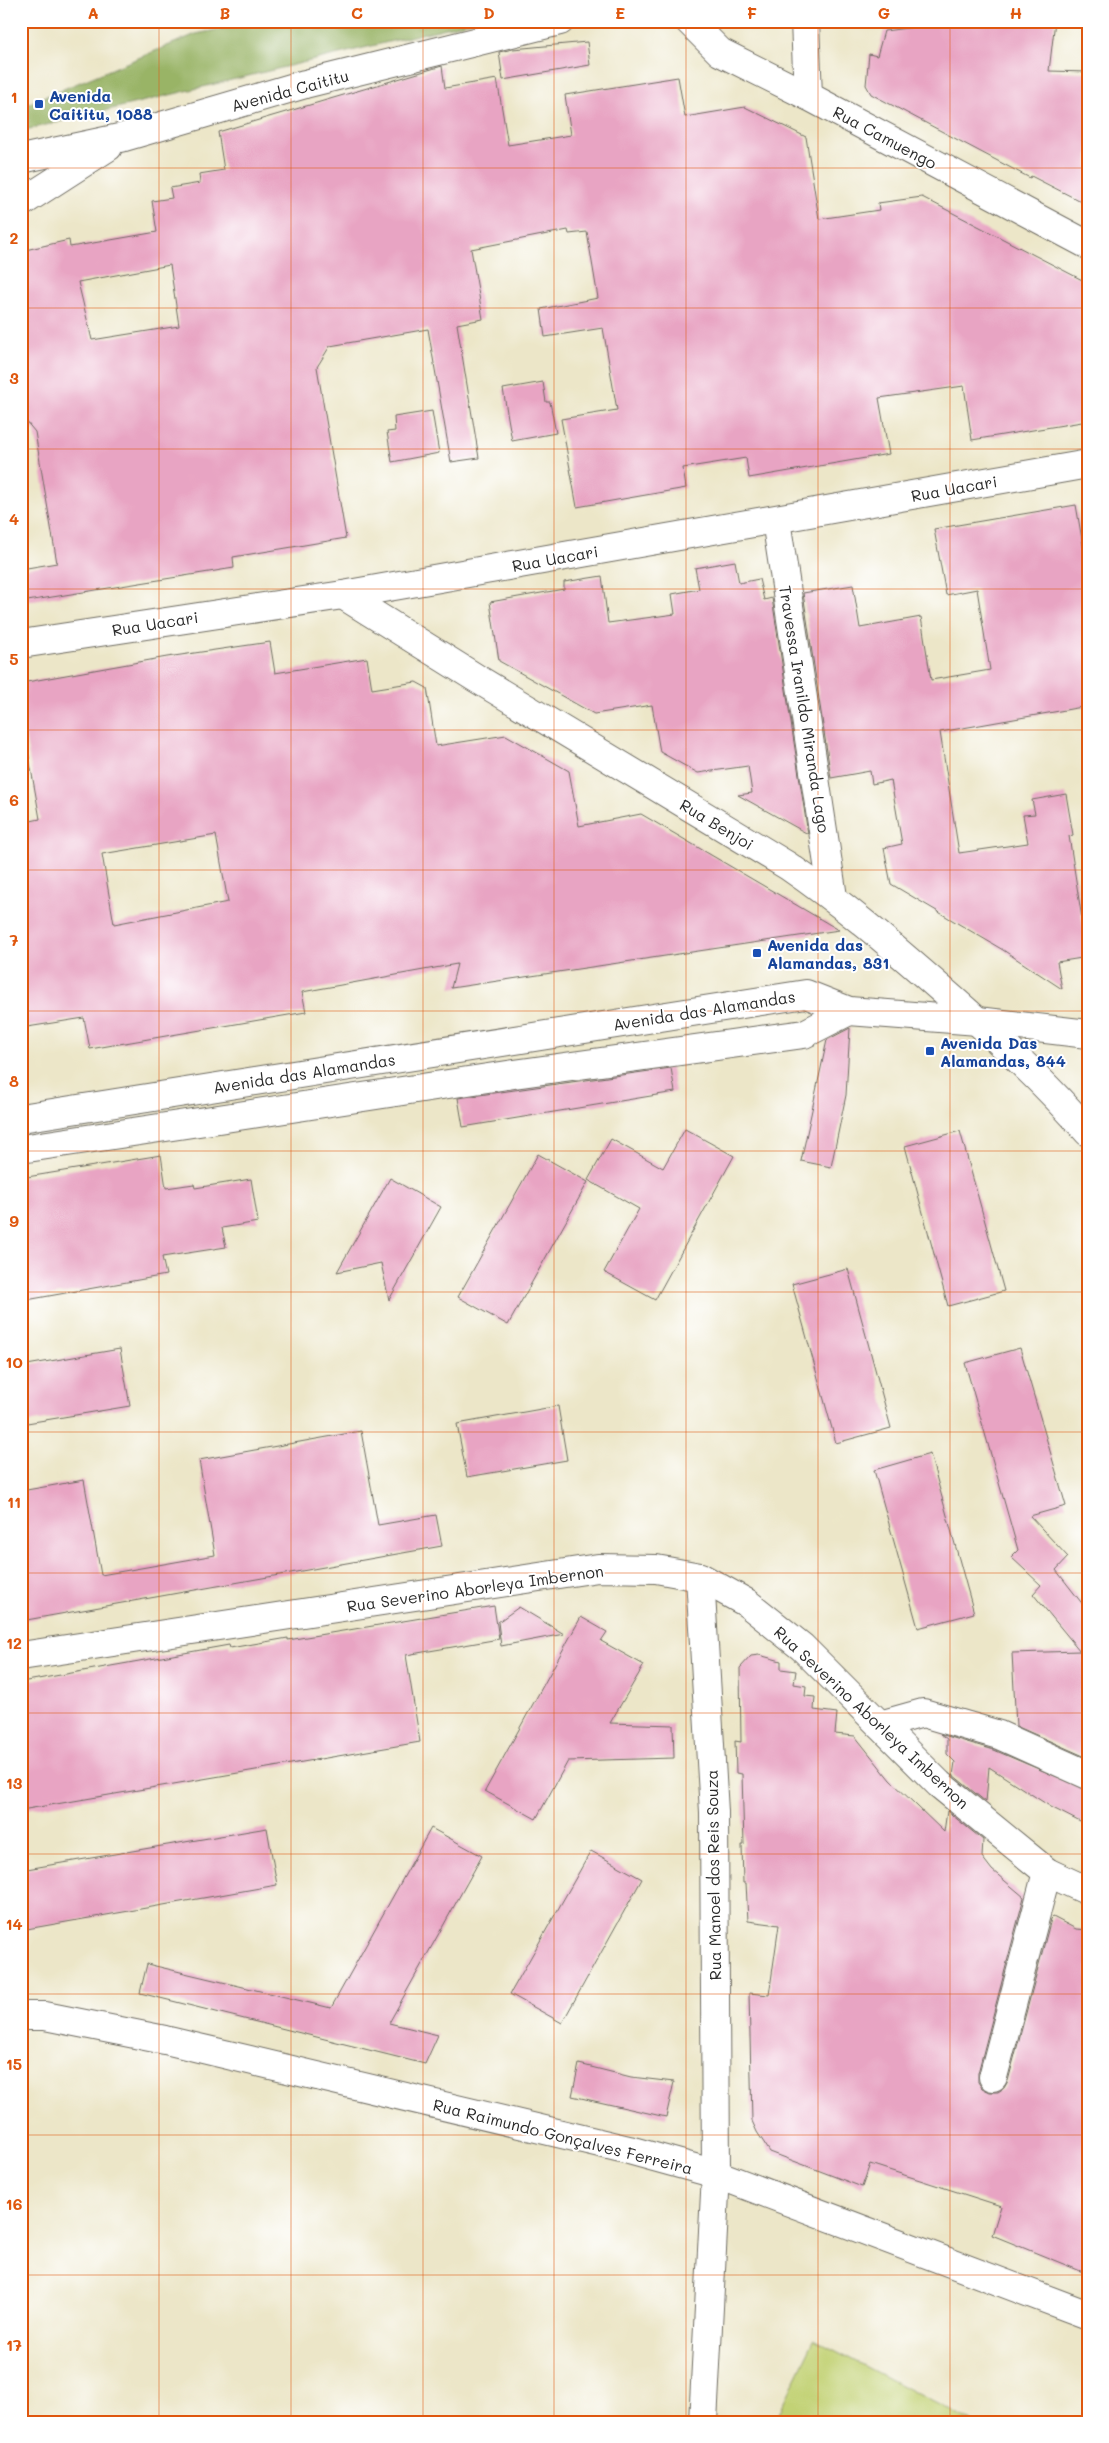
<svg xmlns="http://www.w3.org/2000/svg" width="1109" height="2443" font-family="Mali,sans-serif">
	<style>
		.green { fill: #c2d274; stroke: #767e50 }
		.forest { fill: #99b466; stroke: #627048 }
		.building { fill: #e8a4c3; fill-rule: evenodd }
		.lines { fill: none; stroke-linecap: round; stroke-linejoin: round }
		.minor-casing { stroke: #6f6c62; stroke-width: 30 }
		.minor { stroke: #fff; stroke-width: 28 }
		.grid { fill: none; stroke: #df570e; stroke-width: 1; stroke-opacity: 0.55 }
		.transit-dot { fill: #1a4fb4; stroke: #fff; stroke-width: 2 }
		.labels { text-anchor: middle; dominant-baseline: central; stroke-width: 4; stroke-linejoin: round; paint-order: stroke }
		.street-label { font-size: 16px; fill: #2b2b2b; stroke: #fff }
		.transit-label { font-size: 16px; font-weight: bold; fill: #164399; stroke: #fff; text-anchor: start }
		.neatline { fill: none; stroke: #df570e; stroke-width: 2 }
		.grid-label { font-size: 16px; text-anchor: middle; font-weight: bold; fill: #df570e }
	</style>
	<rect width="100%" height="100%" fill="#fff"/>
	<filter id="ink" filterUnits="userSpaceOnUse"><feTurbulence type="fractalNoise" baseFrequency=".02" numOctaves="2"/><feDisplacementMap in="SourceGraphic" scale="10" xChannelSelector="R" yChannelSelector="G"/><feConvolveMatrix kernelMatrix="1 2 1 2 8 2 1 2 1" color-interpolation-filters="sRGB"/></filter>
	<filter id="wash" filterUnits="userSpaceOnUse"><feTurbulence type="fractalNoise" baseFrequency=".0096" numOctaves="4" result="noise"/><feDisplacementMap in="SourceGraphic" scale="20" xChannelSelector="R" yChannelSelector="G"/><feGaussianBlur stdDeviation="1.12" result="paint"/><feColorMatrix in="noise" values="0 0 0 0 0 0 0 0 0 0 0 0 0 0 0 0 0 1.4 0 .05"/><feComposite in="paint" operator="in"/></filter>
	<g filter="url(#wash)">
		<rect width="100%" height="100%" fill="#ece6c8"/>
		<path class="green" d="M814,2340L972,2422H775Z"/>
		<path class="forest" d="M261,21H475L21,131V116L25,105L196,34Z"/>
		<g id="blocks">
			<g class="building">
				<path d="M963,21H1055L1049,71L1088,72V205L1031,176L1030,178L871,94L866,85L869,54L877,56L884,31Z"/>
				<path d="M587,42L590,65L503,80L499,52L513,49Z"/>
				<path d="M442,66L445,88L497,79L508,145L571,135L565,95L678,77L685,117L745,107L806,137L819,219L879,210L878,203L922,197L1088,283V421L972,440L964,386L879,398L889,454L749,478L746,458L683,468L686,488L577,507L561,419L617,410L603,328L545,337L541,309L598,298L587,232L569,234L568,230L471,249L483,319L457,324L479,458L451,462L428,329L330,346L317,367L346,538L233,557L234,568L21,602V569L57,563L35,432L21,415V251L69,240L70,247L157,232L152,201L172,198L170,188L200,183L199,174L224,170L218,132ZM170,265L179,326L92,340L78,282Z"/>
				<path d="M543,382L546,402H550L556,433L512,441L503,389Z"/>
				<path d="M432,411L439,453L392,462L387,432L395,431L394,417Z"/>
				<path d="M1076,505L1088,574V706L940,732L959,853L1028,843L1023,815L1035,814L1032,800L1066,794L1073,835L1069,836L1088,957L1057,962L1062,989L1003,950L891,884L884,848L902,844L891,780L872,784L870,771L831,778L803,593L853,585L860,628L921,617L931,680L990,670L977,589L946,595L934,529Z"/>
				<path d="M735,561L739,583L759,579L764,600L772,598L808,834L738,795L752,793L748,766L698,773L660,752L652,705L594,714L499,661L490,602L564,589V582L602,576L608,623L675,614L672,594L699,589L695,568Z"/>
				<path d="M270,642L275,673L367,658L372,689L416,682L427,688L436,746L506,735L569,771L579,826L641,814L839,930L451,988L457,964L302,992L306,1012L90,1049L84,1018L21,1028V823L40,819L21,712V683L167,657ZM216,835L228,902L114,924L102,854Z"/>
				<path d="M850,1028L846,1095L831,1167L801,1161L827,1040Z"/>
				<path d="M671,1068L675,1092L463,1127L458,1098Z"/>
				<path d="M685,1129L734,1156L655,1300L604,1272L639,1209L588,1180L611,1139L663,1168Z"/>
				<path d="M960,1131L1004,1291L948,1306L905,1146Z"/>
				<path d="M538,1154L588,1182L508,1325L458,1297Z"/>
				<path d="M161,1155L166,1188L194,1184L195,1188L251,1179L258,1222L222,1228L226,1247L162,1257L166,1275L21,1301V1178Z"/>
				<path d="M390,1178L441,1207L389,1300L381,1263L337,1272Z"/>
				<path d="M848,1269L891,1428L836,1443L792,1284Z"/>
				<path d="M1020,1348L1066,1506L1030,1516L1068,1557L1056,1570L1088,1611V1758L1016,1726L1012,1653L1080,1651L1033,1594L1041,1585L1011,1557L1018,1550L965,1363Z"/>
				<path d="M120,1349L130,1406L21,1424V1366Z"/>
				<path d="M558,1406L567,1460L467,1477L457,1424Z"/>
				<path d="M361,1431L378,1525L436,1515L442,1546L21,1621V1491L84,1480L101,1575L215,1555L199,1460Z"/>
				<path d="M930,1454L974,1613L918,1628L874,1470Z"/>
				<path d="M494,1606L499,1639L406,1655L420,1742L21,1810V1682L229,1645L230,1648L288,1638V1640Z"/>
				<path d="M519,1607L564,1634L501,1646L498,1622Z"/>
				<path d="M581,1617L607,1632L601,1641L644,1665L610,1723L673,1725L674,1758L568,1761L536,1819L485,1791Z"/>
				<path d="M759,1655L781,1661V1669L796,1671L794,1684L806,1686L805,1696L815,1697L814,1710L837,1713L835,1734L855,1736L890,1780L944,1832L947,1811L983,1840L982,1857L992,1870L1024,1897L978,2073V2082L982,2088L990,2092H998L1004,2088L1008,2081L1051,1919L1053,1917L1076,1929L1088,1930V2274L992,2235L1001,2206L870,2164L862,2187L770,2152L757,2132L752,2121L749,1993L769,1995L779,1925L748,1921L746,1883H743L742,1845H744L742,1774L736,1773L735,1741L741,1742L740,1668L751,1656Z"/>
				<path d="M940,1734L994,1750L1088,1790V1826L1051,1807L989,1767L986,1802L953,1775L955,1762L947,1754V1739Z"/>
				<path d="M267,1828L277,1885L21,1930V1870Z"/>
				<path d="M431,1828L482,1856L389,2023L438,2035L425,2064L140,1993L147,1964L331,2008Z"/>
				<path d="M591,1851L642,1879L562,2023L510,1994Z"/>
				<path d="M579,2064L631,2077L674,2082L666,2117L572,2096Z"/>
			</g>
		</g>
	</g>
	<g filter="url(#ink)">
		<use href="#blocks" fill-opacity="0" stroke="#6f6c62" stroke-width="1"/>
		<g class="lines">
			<defs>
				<g id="minor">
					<path d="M689,21L720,52L808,96L1088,245"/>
					<path d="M805,21L808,96"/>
					<path d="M21,159L124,137L305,84L560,21"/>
					<path d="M21,203L108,147"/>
					<path d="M776,520L833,897"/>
					<path d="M343,595L476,678L788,866C842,903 892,946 941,989C993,1034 1043,1080 1088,1132"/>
					<path d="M21,644L343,595L1088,464"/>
					<path d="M21,1118L806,994L849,1011L978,1021L1088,1034"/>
					<path d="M21,1149L514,1074L804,1034L849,1011"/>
					<path d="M700,1577L714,1812L716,2174L703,2422"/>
					<path d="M21,1656L598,1568L656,1569L700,1577L747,1603L802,1647L939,1784L1047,1872L1088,1891"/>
					<path d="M880,1725L923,1713L999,1735L1088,1775"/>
					<path d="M21,2016H45L165,2040L629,2150L716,2174L1088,2315"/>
					<path d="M993,2077L1047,1872"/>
				</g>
			</defs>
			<use href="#minor" class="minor-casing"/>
			<use href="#minor" class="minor"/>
		</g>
	</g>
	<path class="grid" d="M159,21V2422M291,21V2422M423,21V2422M554,21V2422M686,21V2422M818,21V2422M950,21V2422M21,168H1088M21,308H1088M21,449H1088M21,589H1088M21,730H1088M21,870H1088M21,1011H1088M21,1151H1088M21,1292H1088M21,1432H1088M21,1573H1088M21,1713H1088M21,1854H1088M21,1994H1088M21,2135H1088M21,2275H1088"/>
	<g class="transit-dot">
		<rect x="34" y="99" width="10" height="10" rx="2.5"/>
		<rect x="752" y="948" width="10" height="10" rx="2.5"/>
		<rect x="925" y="1046" width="10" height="10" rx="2.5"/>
	</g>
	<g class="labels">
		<g class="street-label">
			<text transform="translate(290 90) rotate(-15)">Avenida Caititu</text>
			<text transform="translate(885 137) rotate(28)">Rua Camuengo</text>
			<text transform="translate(954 488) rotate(-10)">Rua Uacari</text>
			<text transform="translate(555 558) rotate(-10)">Rua Uacari</text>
			<text transform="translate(155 623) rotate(-9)">Rua Uacari</text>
			<text transform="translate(805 709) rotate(81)">Travessa Iranildo Miranda Lago</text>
			<text transform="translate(717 824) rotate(31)">Rua Benjoi</text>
			<text transform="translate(704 1010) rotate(-9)">Avenida das Alamandas</text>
			<text transform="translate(304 1073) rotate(-9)">Avenida das Alamandas</text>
			<text transform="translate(475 1588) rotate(-8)">Rua Severino Aborleya Imbernon</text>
			<text transform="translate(872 1717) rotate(43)">Rua Severino Aborleya Imbernon</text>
			<text transform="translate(713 1875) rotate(-91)">Rua Manoel dos Reis Souza</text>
			<text transform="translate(563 2136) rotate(14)">Rua Raimundo Gonçalves Ferreira</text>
		</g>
		<g class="transit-label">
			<text x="49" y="95">Avenida<tspan x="49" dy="18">Caititu, 1088</tspan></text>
			<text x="767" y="944">Avenida das<tspan x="767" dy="18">Alamandas, 831</tspan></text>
			<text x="940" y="1042">Avenida Das<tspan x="940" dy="18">Alamandas, 844</tspan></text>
		</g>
	</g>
	<rect width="1109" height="2443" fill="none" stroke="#fff" stroke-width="55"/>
	<rect x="28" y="28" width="1054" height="2388" class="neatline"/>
	<g class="grid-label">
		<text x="93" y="19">A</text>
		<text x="225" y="19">B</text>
		<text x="357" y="19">C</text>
		<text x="489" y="19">D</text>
		<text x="620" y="19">E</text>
		<text x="752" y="19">F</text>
		<text x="884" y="19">G</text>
		<text x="1016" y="19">H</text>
		<text x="14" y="103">1</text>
		<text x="14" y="244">2</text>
		<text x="14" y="384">3</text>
		<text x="14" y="525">4</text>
		<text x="14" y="665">5</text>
		<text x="14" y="806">6</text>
		<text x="14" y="946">7</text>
		<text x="14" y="1087">8</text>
		<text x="14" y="1227">9</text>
		<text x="14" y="1368">10</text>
		<text x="14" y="1508">11</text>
		<text x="14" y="1649">12</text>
		<text x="14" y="1789">13</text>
		<text x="14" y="1930">14</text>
		<text x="14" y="2070">15</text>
		<text x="14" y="2210">16</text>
		<text x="14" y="2351">17</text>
	</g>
</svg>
